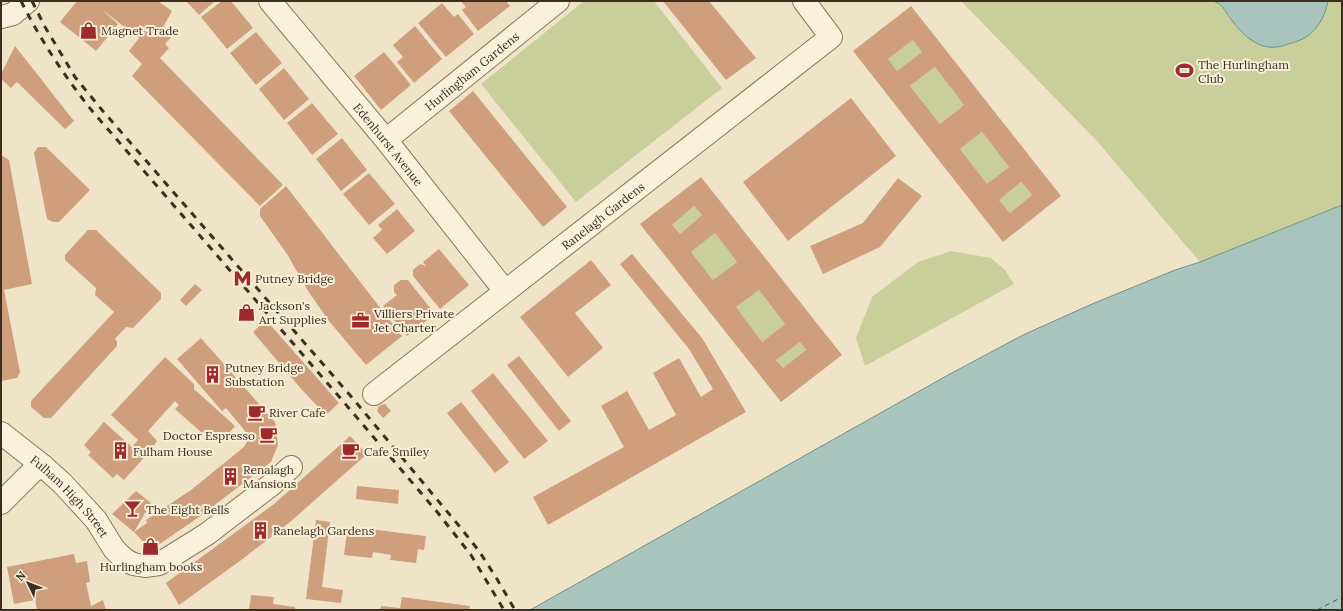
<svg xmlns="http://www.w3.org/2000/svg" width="1343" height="611" font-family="Lora,serif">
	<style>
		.green { fill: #c9cf9b }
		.water { fill: #a9c4bc; stroke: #6f938a }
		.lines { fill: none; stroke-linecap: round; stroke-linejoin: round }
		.ferry { stroke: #2f5d5a; stroke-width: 1; stroke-dasharray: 5 4; stroke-linecap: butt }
		.building { fill: #cf9f7d; fill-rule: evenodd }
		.minor-casing { stroke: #8d765c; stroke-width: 24 }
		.minor { stroke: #faf1dc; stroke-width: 22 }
		.rail { stroke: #3d2e20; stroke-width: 3; stroke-dasharray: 7 7; stroke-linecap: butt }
		.labels { text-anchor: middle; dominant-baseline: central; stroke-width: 4; stroke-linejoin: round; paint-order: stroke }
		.poi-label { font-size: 12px; fill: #3d2e20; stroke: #f7eed8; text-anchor: start }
		.street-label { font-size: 12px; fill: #3d2e20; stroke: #f7eed8 }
	</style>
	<rect width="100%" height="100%" fill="#f0e4c8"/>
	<g class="green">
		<path d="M584,1H654L722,88L576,202L481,84Z"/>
		<path d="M961,1H1342V205L1200,262L1096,140Z"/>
		<path d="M913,40L922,52L897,71L888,59Z"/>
		<path d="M935,67L964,105L940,124L910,86Z"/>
		<path d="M982,132L1009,167L987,184L960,149Z"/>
		<path d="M1021,182L1032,195L1010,213L999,200Z"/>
		<path d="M694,206L702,215L680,234L672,225Z"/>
		<path d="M715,233L737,262L713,280L691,252Z"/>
		<path d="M951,251L991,258L1005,270L1014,284L865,366L856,338L872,297L918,262Z"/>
		<path d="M759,290L785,324L762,342L736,307Z"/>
		<path d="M800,342L806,350L783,368L776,360Z"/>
	</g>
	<g class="water">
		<path d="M1213,1H1328C1325,18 1315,35 1298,41C1291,43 1284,46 1277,47C1256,50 1239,31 1228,15C1223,8 1222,4 1213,1Z"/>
		<path d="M1342,205V610H530L948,375L1023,335L1092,304L1175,270L1200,262Z"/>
	</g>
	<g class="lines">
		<path class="ferry" d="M1317,610L1342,597"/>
	</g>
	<g class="building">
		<path d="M77,1H158L172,11L162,29L172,36L165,44L169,48L160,58L283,185L260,206L132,76L142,64L129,51L139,38L101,9L118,24L96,51L60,22Z"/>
		<path d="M186,1H215L199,15Z"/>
		<path d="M222,1H231L253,28L227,49L201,17Z"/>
		<path d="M461,1H506L510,6L478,31L462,10L466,7Z"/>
		<path d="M663,1H709L756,58L726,80Z"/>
		<path d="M442,3L454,17L458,14L474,34L446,57L418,23Z"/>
		<path d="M911,6L1061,196L1003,242L853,51ZM913,40L922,52L897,71L888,59ZM935,67L964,105L940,124L910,86ZM982,132L1009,167L987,184L960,149ZM1021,182L1032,195L1010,213L999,200Z"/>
		<path d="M415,26L442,59L414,83L397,62L403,57L393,45Z"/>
		<path d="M256,32L282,63L256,85L230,53Z"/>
		<path d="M15,46L74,121L65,129L17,82L11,88L1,79V74Z"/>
		<path d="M384,52L411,85L381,110L354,76Z"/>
		<path d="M284,68L309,99L284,120L259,89Z"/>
		<path d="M473,91L567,207L543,227L449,111Z"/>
		<path d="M851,98L896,156L788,241L743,182Z"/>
		<path d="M312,103L338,134L312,155L287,123Z"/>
		<path d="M342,138L367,170L341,191L316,159Z"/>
		<path d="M38,147H46L90,190L59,222H53L47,219L34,153Z"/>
		<path d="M1,156H3L9,160L32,284L4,290L20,372L17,378L1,381Z"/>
		<path d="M369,173L395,204L369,225L343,194Z"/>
		<path d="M701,177L842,355L781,402L640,224ZM694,206L702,215L680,234L672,225ZM715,233L737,262L713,280L691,252ZM759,290L785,324L762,342L736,307ZM800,342L806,350L783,368L776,360Z"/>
		<path d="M898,178L922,196L880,247L823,274L810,246L863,223Z"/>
		<path d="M286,186L402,336L366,365L329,321L308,291L287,254L260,216V209Z"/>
		<path d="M397,209L415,231L387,254L373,238L382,230L378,225Z"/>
		<path d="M88,230H96L161,293V299L133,328L126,327L115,339L117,341V346L51,418H44L31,407V401L114,312L95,295L96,288L65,260V255Z"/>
		<path d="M439,249L469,285L440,309L413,276V270L420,264L426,266L423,262Z"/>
		<path d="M632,254L702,338L746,412L548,525L533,497L624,447L601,406L627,391L649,430L676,415L653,373L679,358L701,397L713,389L689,349L620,264Z"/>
		<path d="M591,260L611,285L575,313L603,348L568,377L520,317Z"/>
		<path d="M401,280H408L435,314L407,336L383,306L397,295L394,292V285Z"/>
		<path d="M195,284L202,290L186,306L180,300Z"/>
		<path d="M266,320L339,403L326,415L302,390L253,332Z"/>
		<path d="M201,338L275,422L278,445L271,462L199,517L151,550L134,532L147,523L146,520L191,490L244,447L248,440L245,431L226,408L222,411L177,359Z"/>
		<path d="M519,356L571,421L559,431L507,365Z"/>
		<path d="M165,357L194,384V389L235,426L220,443L205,430L202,433L175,409L179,405L175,401L148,431L157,441L150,451L124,480L117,474L113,478L88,455L91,452L84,445L104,422L132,447L138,440L111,415Z"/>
		<path d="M493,373L548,441L524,459L471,391Z"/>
		<path d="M461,402L509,462L495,473L447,413Z"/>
		<path d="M385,404L391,411L383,418L377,411L379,406Z"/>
		<path d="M350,436L367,454L290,522L244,558L179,605L166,583L274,504Z"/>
		<path d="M357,486L399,490L398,504L356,499Z"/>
		<path d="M136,491L151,503L134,532L112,514Z"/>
		<path d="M316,520L330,522L322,587L343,590L341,603L306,599Z"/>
		<path d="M369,529L426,536L424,550L418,549L416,563L390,560L391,555L373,552L372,558L344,555L347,531L368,534Z"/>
		<path d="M74,554L76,563L87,561L90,582L86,583L91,606L103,600L106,610H37L35,600L14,604L7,567Z"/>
		<path d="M251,595L274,597L273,604L295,607V610H249Z"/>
		<path d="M402,597L470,606L469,610H380L381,606L400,608Z"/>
	</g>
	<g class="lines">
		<defs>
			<g id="minor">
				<path id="s1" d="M270,1L386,140L505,291"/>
				<path d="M1,17L13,14L28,1"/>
				<path id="s2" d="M386,140L558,1"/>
				<path id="s3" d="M374,394L831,37L804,1"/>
				<path id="s4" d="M1,433L43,466L62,483L96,520L114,549L124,559L133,564L145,566L159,564L207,534L271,485L291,467"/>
				<path d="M1,503L33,471L43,466"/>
			</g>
		</defs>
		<use href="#minor" class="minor-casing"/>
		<use href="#minor" class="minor"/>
		<g class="rail">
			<path d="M21,1C41,41 65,77 93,112L342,400L438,513L471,555L504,610"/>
			<path d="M32,1L45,27L75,77L102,110L349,394L460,527L479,551L497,579L515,610"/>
		</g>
	</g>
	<defs>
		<symbol id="shop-bare" viewBox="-9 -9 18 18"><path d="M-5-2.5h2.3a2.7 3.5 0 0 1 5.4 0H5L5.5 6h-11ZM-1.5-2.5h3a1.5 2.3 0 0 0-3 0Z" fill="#9e2a2b" stroke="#f7eed8" stroke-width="2.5" paint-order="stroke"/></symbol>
		<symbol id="stadium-bare" viewBox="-9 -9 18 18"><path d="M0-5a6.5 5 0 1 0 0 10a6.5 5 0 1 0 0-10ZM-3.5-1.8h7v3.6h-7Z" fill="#9e2a2b" stroke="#f7eed8" stroke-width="2.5" paint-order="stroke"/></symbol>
		<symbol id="metro-bare" viewBox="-9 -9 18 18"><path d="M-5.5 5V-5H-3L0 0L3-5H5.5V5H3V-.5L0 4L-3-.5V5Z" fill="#9e2a2b" stroke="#f7eed8" stroke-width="2.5" paint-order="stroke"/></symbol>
		<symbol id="office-bare" viewBox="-9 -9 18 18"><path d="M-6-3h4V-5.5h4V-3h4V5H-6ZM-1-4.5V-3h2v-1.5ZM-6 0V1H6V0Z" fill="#9e2a2b" stroke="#f7eed8" stroke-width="2.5" paint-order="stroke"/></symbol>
		<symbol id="building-bare" viewBox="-9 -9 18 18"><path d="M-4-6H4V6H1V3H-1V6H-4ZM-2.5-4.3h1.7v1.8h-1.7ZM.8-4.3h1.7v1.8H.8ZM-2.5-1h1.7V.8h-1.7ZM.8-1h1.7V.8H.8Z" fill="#9e2a2b" stroke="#f7eed8" stroke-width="2.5" paint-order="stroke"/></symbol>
		<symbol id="cafe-bare" viewBox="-9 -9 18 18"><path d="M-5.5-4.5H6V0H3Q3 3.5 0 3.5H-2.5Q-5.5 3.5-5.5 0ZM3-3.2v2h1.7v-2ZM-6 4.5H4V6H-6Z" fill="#9e2a2b" stroke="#f7eed8" stroke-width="2.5" paint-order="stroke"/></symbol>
		<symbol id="bar-bare" viewBox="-9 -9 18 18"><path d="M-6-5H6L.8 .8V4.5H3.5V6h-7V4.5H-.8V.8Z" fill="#9e2a2b" stroke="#f7eed8" stroke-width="2.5" paint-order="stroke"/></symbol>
	</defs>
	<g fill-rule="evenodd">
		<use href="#shop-bare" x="76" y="18" width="25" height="25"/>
		<use href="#stadium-bare" x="1172" y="58" width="25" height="25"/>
		<use href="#metro-bare" x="230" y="266" width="25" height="25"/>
		<use href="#shop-bare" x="234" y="300" width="25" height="25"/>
		<use href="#office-bare" x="348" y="308" width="25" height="25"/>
		<use href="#building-bare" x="200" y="362" width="25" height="25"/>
		<use href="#cafe-bare" x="244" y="400" width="25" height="25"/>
		<use href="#cafe-bare" x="256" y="422" width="25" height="25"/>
		<use href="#building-bare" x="108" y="438" width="25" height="25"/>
		<use href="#cafe-bare" x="338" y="438" width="25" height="25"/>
		<use href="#building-bare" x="218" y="464" width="25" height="25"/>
		<use href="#bar-bare" x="120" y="496" width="25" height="25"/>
		<use href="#building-bare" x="248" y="518" width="25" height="25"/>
		<use href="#shop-bare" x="138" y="534" width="25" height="25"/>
	</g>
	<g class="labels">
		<g class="poi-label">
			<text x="101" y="30">Magnet Trade</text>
			<text x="1198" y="64">The Hurlingham<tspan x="1198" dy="14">Club</tspan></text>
			<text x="255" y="278">Putney Bridge</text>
			<text x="259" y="305">Jackson's<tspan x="259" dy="14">Art Supplies</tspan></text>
			<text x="374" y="313">Villiers Private<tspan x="374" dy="14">Jet Charter</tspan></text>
			<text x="225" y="367">Putney Bridge<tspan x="225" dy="14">Substation</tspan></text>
			<text x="269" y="412">River Cafe</text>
			<text x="255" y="435" text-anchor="end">Doctor Espresso</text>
			<text x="133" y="451">Fulham House</text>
			<text x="364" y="451">Cafe Smiley</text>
			<text x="243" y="469">Renalagh<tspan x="243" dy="14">Mansions</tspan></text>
			<text x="146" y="509">The Eight Bells</text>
			<text x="273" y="530">Ranelagh Gardens</text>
			<text x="151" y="566" text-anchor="middle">Hurlingham books</text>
		</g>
		<g class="street-label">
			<text stroke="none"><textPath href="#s2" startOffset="110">Hurlingham Gardens</textPath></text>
			<text stroke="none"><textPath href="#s1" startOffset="186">Edenhurst Avenue</textPath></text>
			<text stroke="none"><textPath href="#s3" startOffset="290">Ranelagh Gardens</textPath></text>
			<text stroke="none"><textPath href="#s4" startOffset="94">Fulham High Street</textPath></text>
		</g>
	</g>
	<rect width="1343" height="611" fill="none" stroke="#3d2e20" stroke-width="4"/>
	<g transform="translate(28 583) rotate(313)" stroke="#f7eed8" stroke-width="3" paint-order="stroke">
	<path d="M0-3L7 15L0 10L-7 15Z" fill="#3d2e20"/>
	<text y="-6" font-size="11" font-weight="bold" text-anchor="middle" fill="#3d2e20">N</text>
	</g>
</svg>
